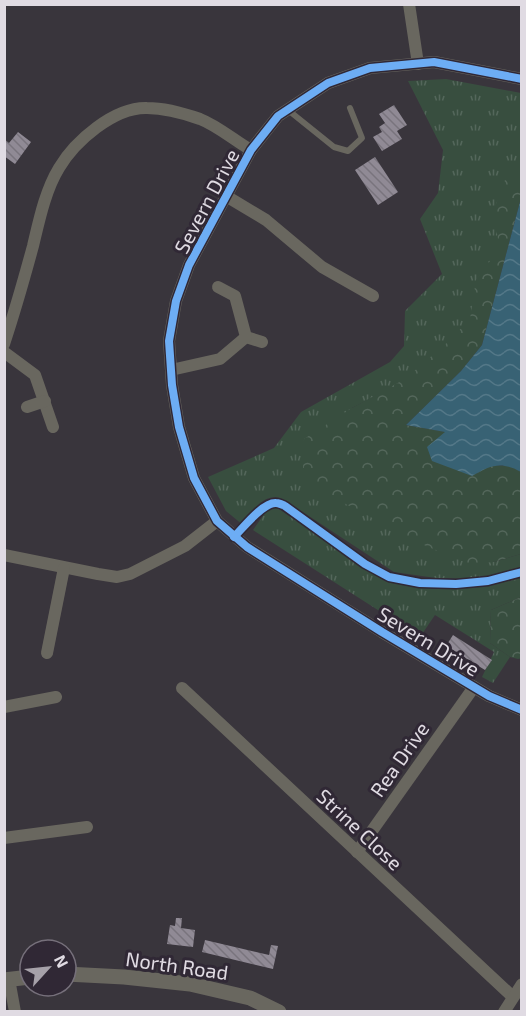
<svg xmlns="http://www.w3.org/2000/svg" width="526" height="1016" font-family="'Exo 2',sans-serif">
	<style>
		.grass { fill: url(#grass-tufts) }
		.forest { fill: url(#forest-crowns) }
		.water { fill: url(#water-waves) }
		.building { fill: url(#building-back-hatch) }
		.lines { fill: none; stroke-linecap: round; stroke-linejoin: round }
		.service { stroke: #69675f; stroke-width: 6 }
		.minor { stroke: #69675f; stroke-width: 12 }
		.tertiary { stroke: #69675f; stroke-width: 15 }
		.cycleway-casing { stroke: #302835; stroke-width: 11 }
		.cycleway { stroke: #6dadf4; stroke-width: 8 }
		.labels { text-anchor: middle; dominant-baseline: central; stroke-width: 6; stroke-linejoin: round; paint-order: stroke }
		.street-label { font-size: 20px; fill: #e0dbe3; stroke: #302835 }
	</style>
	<defs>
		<pattern id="grass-tufts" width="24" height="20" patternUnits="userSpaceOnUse" patternTransform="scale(1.5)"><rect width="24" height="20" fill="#384e3f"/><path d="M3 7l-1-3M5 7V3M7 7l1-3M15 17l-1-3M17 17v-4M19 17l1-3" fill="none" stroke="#54675b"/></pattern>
		<pattern id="forest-crowns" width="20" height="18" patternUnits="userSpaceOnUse" patternTransform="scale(1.5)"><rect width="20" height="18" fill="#384e3f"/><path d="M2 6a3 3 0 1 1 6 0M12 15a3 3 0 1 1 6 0" fill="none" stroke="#54675b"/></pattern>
		<pattern id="water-waves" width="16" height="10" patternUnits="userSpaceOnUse" patternTransform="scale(1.5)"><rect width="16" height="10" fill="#386274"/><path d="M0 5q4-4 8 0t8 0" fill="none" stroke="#547888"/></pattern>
		<pattern id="building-back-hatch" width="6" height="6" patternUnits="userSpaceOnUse" patternTransform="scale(1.5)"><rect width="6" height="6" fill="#908a95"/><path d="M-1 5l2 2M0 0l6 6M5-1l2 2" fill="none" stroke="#79747d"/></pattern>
	</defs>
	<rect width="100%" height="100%" fill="#39353c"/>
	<g class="grass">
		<path d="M446,79L521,93V186L473,345L352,408L494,562L521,554V567L488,577L466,579L436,578L394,572L283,499C264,491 252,511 243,525L226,511L208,477L274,448L301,412L390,362L404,346L405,311L442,274L420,219L438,193L443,150L408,81Z"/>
		<path d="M276,507L383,580C434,594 470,589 521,578V597L491,610L490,643L510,657L493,683L482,677L494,652L435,615L420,637L253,530L268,509Z"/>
	</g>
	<g class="forest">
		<path d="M505,180H521V198L482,345L461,371L406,425L446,432L490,465L511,466L521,472V554L494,562L470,564L426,546L315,488L303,469L304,439L352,408L405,379L449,341L470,319L476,280L490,261L498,239L493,212Z"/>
		<path d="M521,597L522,658L518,659L510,657L490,643L491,610Z"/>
	</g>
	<path class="water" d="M521,198V472C501,461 491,465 472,476L432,461L427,447L445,432L406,425L461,371L482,345Z"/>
	<g class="building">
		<path d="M394,105L407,125L397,131L402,139L382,151L373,137L382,132L379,127L385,123L379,114Z"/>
		<path d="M18,132L31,142L15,164L4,156V139L9,143Z"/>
		<path d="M375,157L398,192L378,205L355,170Z"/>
		<path d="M453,635L492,660L485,670L446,646Z"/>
		<path d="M176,918H182L181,928L195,930L193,947L167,944L170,925L175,926Z"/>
		<path d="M205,940L269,955L271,945L278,946L273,969L202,952Z"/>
	</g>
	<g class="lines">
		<path class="service" d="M288,110L334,147L348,151L362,138L350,108"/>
		<g class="minor">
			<path d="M409,4L418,64"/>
			<path d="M522,79L434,62L370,68L328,83L278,116L251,150L189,265L176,301L169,341L172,385L179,427L194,478L217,521L247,547L382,632L489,696L522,710"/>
			<path d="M226,196L266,220L322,267L373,296"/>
			<path d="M246,337L262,342"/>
			<path d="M4,344C15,311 24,279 33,246C39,221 45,191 59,168C75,141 114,107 147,108C165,108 183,113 200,119C218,126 235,141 251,150"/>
			<path d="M4,352L35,375L53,427"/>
			<path d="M171,370L220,359L246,337L235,296L218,287"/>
			<path d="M27,407L45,401"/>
			<path d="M4,555L98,574L117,577L130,574L185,546L217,521"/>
			<path d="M47,653L64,568"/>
			<path d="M182,688L513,997"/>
			<path d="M4,707L56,697"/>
			<path d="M4,838L87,827"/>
			<path d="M357,852L474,687"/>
			<path d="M9,979L15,1012"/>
			<path d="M504,1012L522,984"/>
		</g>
		<g class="tertiary">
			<path d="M66,974L124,977L190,984L250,998L279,1012"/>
			<path d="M4,980L30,977"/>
		</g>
		<defs>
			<g id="cycleway">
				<path d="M522,79L434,62L370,68L328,83L278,116L251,150L189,265L176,301L169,341L172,385L179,427L194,478L217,521L247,547L382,632L489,696L522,710"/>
				<path d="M234,537C243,528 263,502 276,503C278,503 284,505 285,506L365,564L389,577L420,583L456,584L488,581L522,572"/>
			</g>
		</defs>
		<use href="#cycleway" class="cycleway-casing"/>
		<use href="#cycleway" class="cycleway"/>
	</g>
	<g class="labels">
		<g class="street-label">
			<text transform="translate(206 201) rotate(-62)">Severn Drive</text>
			<text transform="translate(429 641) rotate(31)">Severn Drive</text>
			<text transform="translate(399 759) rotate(-55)">Rea Drive</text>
			<text transform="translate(360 829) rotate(43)">Strine Close</text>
			<text transform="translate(177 965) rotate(8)">North Road</text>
		</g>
	</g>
	<rect width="526" height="1016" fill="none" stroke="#e0dbe3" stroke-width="12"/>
	<g transform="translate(48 968) rotate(63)"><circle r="28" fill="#302835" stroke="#76707b" stroke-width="1.5"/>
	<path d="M0-4.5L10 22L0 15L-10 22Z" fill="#a6a1a9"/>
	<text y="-9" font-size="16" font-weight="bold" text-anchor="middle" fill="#e0dbe3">N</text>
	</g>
</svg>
